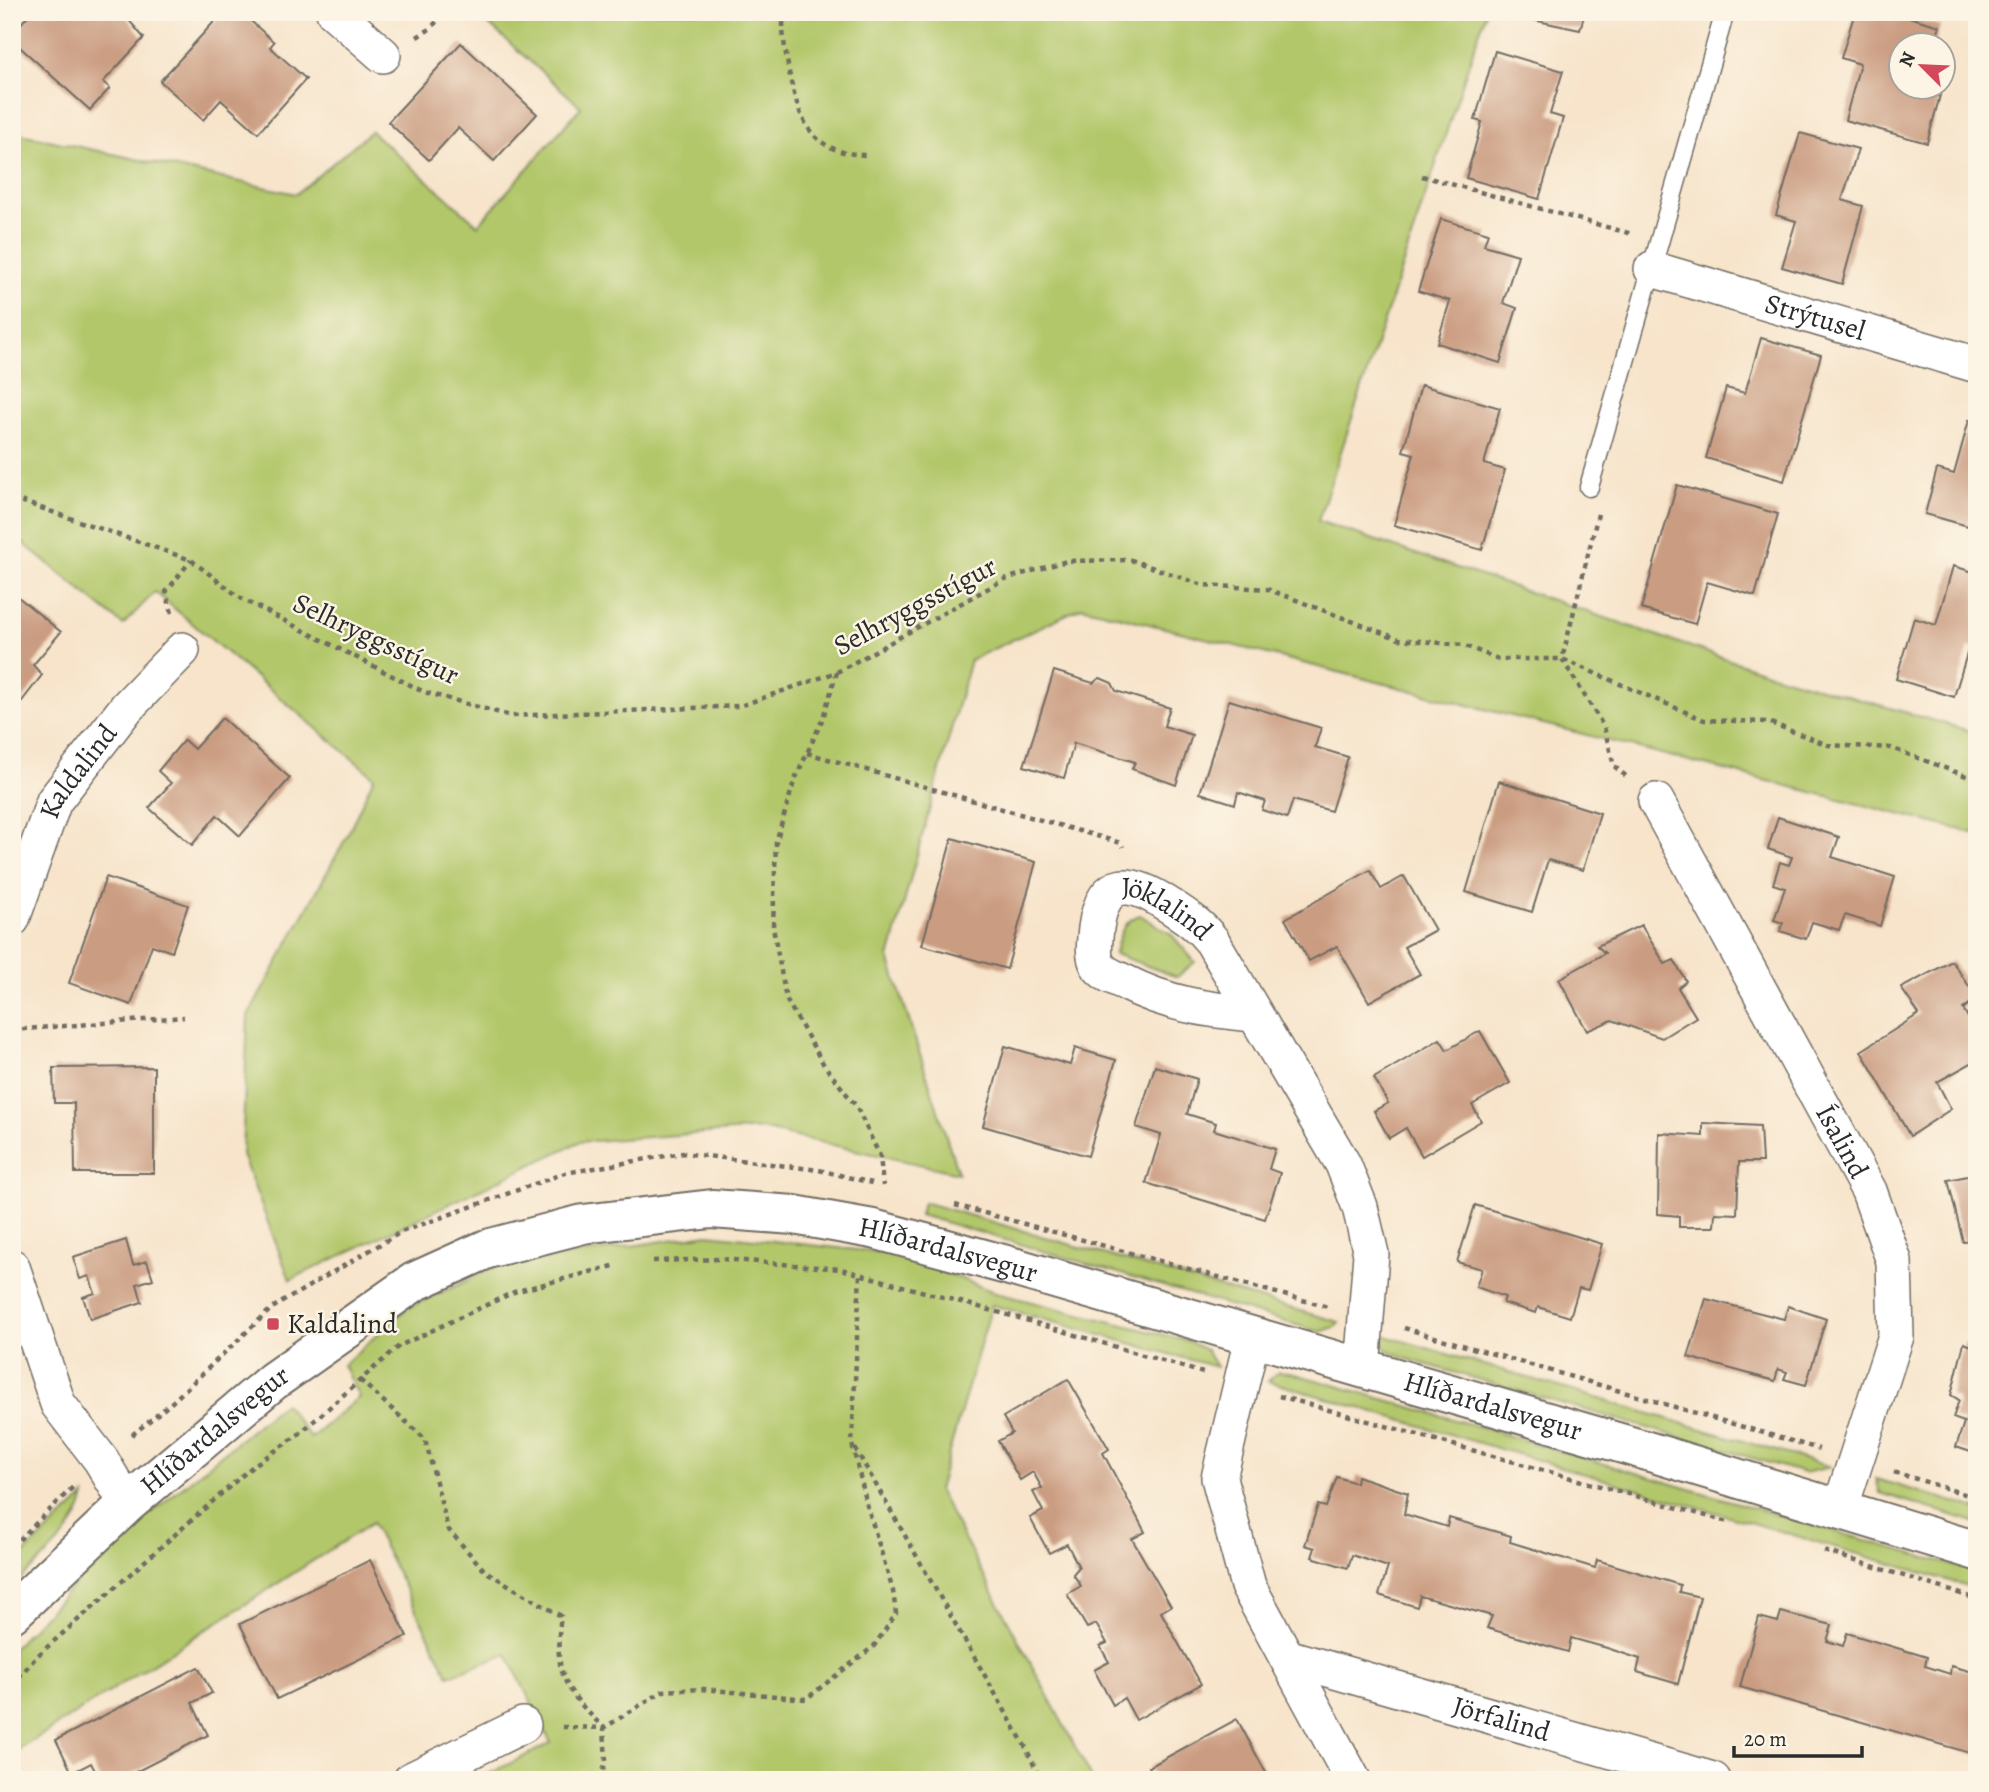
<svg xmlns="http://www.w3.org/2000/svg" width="1989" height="1792" font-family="Alegreya,serif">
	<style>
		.green { fill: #b2c76a; stroke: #6e794a; stroke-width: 2 }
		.building { fill: #ca9c81 }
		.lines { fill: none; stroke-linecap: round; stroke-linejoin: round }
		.lane-casing { stroke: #726c63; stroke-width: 21 }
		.street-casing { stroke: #726c63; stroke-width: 38 }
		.secondary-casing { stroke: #726c63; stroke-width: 42 }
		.path { stroke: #726c63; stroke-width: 4.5; stroke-dasharray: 5 5; stroke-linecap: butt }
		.lane { stroke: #fff; stroke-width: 18 }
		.street { stroke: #fff; stroke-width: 35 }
		.secondary { stroke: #fff; stroke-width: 38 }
		.poi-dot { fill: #d1495b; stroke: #fcf5e5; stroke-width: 2.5 }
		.labels { text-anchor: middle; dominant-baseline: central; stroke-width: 5; stroke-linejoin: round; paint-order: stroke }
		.street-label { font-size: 28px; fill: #2b2b2b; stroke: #fcf5e5 }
		.poi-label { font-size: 28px; fill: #2b2b2b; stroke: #fcf5e5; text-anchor: start }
	</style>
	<rect width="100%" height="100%" fill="#fcf5e5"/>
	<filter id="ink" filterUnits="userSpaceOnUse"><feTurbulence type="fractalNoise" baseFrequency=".0143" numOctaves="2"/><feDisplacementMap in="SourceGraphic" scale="14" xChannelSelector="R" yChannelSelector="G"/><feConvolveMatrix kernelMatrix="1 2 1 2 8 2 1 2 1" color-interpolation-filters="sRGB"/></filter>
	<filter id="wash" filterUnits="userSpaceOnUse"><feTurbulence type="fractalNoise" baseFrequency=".00686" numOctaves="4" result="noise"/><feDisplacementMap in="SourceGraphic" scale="28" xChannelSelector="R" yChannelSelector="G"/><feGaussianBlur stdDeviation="1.57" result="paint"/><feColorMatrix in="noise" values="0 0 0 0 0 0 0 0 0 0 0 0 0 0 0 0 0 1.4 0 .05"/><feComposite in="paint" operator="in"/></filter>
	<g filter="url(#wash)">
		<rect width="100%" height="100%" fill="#f7e4cb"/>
		<g class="green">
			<path d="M475,12H1486L1318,521L1768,673L1977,733V834L1082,607L970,660L889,958L958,1173L761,1129L579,1142L290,1280L242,1155L248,1016L347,836L374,777L155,592L123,625L12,534V132L296,194L371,131L478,225L581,107Z"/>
			<path d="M1140,915L1171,934L1195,962L1177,977L1115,954C1118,938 1123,920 1140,915Z"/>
			<path d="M923,1202L1339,1322L1335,1327L1320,1332L920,1215Z"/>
			<path d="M708,1234L903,1255L996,1293L1188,1341L1206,1350L1216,1367L992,1305L938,1490L1093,1780H477L551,1743L507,1654L449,1676L372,1523L12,1754V1649L117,1541L284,1403L311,1438L359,1397L343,1365L406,1309L496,1267Z"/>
			<path d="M1379,1334L1831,1467L1804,1473L1404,1358L1385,1348Z"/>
			<path d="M1278,1372L1291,1373C1521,1437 1747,1508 1977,1572V1589L1268,1381Z"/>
			<path d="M1876,1479L1977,1509V1523L1880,1493Z"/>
			<path d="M85,1496C77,1534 39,1561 12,1587V1565Z"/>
		</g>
		<g id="blocks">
			<g class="building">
				<path d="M31,12H122L144,38L103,82L110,88L90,110L12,40V34Z"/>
				<path d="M223,12H241L274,42L270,47L306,79L258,133L221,100L203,120L160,81Z"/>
				<path d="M1535,12H1585L1580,30L1533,20Z"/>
				<path d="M1855,12H1891L1940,26L1934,46H1902V88H1942L1927,143L1845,120L1860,64L1841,58Z"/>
				<path d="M461,43L537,114L494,161L458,128L429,160L388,122Z"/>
				<path d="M1495,51L1563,71L1550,114L1563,118L1539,199L1466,178L1482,122L1475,120Z"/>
				<path d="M1800,133L1858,149L1842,200L1863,206L1842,284L1782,267L1796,221L1776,215Z"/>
				<path d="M1441,219L1488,233L1484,245L1518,255L1503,303L1517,308L1500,363L1437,343L1450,301L1418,291Z"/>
				<path d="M1761,338L1821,355L1784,481L1706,458L1726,388L1745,393Z"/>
				<path d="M1421,385L1500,408L1484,464L1505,470L1482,550L1394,525L1414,454L1403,451Z"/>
				<path d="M1969,420L1977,422V497L1968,526L1925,514L1937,469L1954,474Z"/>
				<path d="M1677,485L1778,514L1755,596L1707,582L1695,624L1641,609Z"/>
				<path d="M1953,566L1977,573V650L1969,647L1954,697L1896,679L1914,618L1936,625Z"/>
				<path d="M12,592L61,632L33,665L42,675L12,714Z"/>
				<path d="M1054,671L1093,683L1100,678L1112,683L1116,691L1170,708L1164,726L1192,735L1176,785L1132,769L1135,762L1074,743L1064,778L1024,766Z"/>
				<path d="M1229,700L1321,728L1315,747L1348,757L1331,811L1293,800L1287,818L1262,810L1265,801L1238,792L1235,804L1200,793Z"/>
				<path d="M222,718L290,778L240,836L217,815L192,845L149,808L171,783L158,771L184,740L194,749Z"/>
				<path d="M1499,781L1600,813L1583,870L1548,860L1532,912L1466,892Z"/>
				<path d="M1778,817L1839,837L1832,857L1895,877L1880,926L1845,915L1839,930L1812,922L1806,939L1780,931L1783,923L1774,920L1785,888L1773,884L1780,862L1789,865L1792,857L1768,849Z"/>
				<path d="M952,838L1036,862L1007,969L922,945Z"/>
				<path d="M1370,870L1381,889L1404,876L1435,930L1404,947L1420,974L1369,1002L1337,946L1309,961L1285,919Z"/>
				<path d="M106,877L188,905L172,952L152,945L131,1005L69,983Z"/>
				<path d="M1641,925L1665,964L1674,960L1686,981L1678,988L1696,1017L1662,1038L1612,1020L1587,1031L1559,979L1605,953L1597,946Z"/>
				<path d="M1952,961L1977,998L1963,1009L1977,1032V1060L1937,1082L1951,1109L1910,1136L1861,1051L1919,1014L1901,988Z"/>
				<path d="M1480,1031L1510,1083L1472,1105L1481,1121L1422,1156L1406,1128L1389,1138L1374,1111L1388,1103L1374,1078L1440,1039L1447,1050Z"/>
				<path d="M1005,1046L1070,1065L1075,1048L1116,1060L1088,1156L983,1126Z"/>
				<path d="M1155,1066L1197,1079L1187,1114L1216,1123L1214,1130L1275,1149L1269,1169L1280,1173L1265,1219L1146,1183L1161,1135L1136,1127Z"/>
				<path d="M154,1067V1173H75L74,1103H54L53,1068Z"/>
				<path d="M1703,1123L1760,1126L1762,1162H1739L1737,1214L1715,1213L1714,1227H1679V1216L1658,1214L1659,1133L1703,1136Z"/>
				<path d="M1977,1174V1241L1963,1242L1948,1180Z"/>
				<path d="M1475,1205L1602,1244L1588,1290L1579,1288L1570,1317L1538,1307L1536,1313L1503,1303L1505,1297L1476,1287L1482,1269L1457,1262Z"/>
				<path d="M126,1240L133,1265L147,1261L153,1279L137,1284L142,1302L90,1319L83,1297L95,1293L89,1276L80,1279L73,1257Z"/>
				<path d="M1706,1299L1784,1319L1788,1306L1826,1319L1806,1385L1784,1379L1787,1372L1778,1369L1775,1381L1688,1357Z"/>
				<path d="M1964,1343L1977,1348V1454L1956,1447L1964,1422L1953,1418L1959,1400L1951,1395Z"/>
				<path d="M1068,1379L1109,1449L1103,1453L1145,1532L1132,1539L1171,1606L1161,1612L1201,1684L1136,1720L1124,1698L1113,1705L1094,1670L1109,1662L1100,1646L1107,1643L1096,1624L1087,1628L1067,1594L1081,1586L1073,1574L1079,1567L1067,1544L1049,1553L1030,1518L1043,1511L1033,1492L1042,1488L1033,1472L1020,1480L998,1441L1012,1433L1003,1417Z"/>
				<path d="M1357,1476L1408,1493L1404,1514L1447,1527L1449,1518L1511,1536L1510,1542L1595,1568L1597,1560L1680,1585L1679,1592L1700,1597L1678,1684L1637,1672L1640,1659L1607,1648L1571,1638L1568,1652L1487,1628L1492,1616L1420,1596L1417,1607L1379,1595L1388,1567L1352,1555L1348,1568L1312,1557L1315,1548L1305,1545L1318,1505L1326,1507L1337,1477L1356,1483Z"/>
				<path d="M370,1560L407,1636L277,1699L240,1624Z"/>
				<path d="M1781,1612L1832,1625L1827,1641L1843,1646L1847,1633L1927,1657L1925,1666L1950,1674L1951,1666L1977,1673V1755L1740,1687L1759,1617L1778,1622Z"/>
				<path d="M198,1667L212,1693L192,1703L208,1735L120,1780H100L91,1763L72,1773L56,1740Z"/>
				<path d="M1237,1719L1270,1780H1156L1149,1767Z"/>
			</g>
		</g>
	</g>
	<g filter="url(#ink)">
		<use href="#blocks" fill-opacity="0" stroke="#726c63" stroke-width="2"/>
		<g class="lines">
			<defs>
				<path id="lane" d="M1589,487L1725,12"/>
				<g id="street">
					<path d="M334,12L383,55"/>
					<path id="s1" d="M1652,269L1977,365"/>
					<path id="s2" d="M1656,801L1869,1191L1894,1261L1896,1336L1840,1509"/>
					<path id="s3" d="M12,919L54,801L127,707L182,650"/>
					<path id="s4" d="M1254,1014C1207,1010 1167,1004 1124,982C1116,978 1103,974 1098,965C1092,955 1095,939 1096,928C1103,876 1130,880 1167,904C1184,915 1199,924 1212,941L1343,1164L1360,1207L1371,1254L1362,1369"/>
					<path d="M12,1267L58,1404L101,1460L127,1504"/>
					<path d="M1252,1338L1219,1478L1248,1586L1353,1780"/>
					<path id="s5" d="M1290,1658L1713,1780"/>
					<path d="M411,1780L523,1725"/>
				</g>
				<g id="secondary">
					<path id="s6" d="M12,1613L127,1504L273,1381L414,1282L487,1249L583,1224L712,1209L794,1215L873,1229L1003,1264L1644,1450L1977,1551"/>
				</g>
			</defs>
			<use href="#lane" class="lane-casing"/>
			<use href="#street" class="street-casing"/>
			<use href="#secondary" class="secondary-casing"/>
			<g class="path">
				<path d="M784,12C781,33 786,52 789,72C799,121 811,153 866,155"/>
				<path d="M417,37L430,29L445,12"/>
				<path d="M1422,176L1632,234"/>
				<path d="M12,498L191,560L242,599L424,692L511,716L740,706L837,672L1005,579L1067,561L1131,560L1203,585L1267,589L1399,639L1463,645L1498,659H1562L1704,720L1768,722L1828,745L1891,748L1977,780"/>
				<path d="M1598,514L1562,659L1604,727L1614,766L1626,776"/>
				<path d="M172,613L166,592L191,560"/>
				<path d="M837,672L823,718L794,782L776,842L773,927L786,999L824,1065L856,1106L880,1156L883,1186"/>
				<path d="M807,753L1121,843L1123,847"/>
				<path d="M12,1030L184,1017"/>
				<path d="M955,1205L1328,1307"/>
				<path d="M653,1261L722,1259L841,1269L1019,1318L1203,1373"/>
				<path d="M1404,1328L1819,1449"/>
				<path d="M360,1380L425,1439L448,1529L485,1571L561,1616C553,1672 564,1690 604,1728L606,1761L600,1780"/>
				<path d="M1279,1396L1728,1522"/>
				<path d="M132,1435L170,1404L272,1308L401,1232L565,1173L683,1153L819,1170L872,1183"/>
				<path d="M855,1448L1025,1746L1041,1780"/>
				<path d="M1894,1472L1977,1498"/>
				<path d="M12,1547L73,1487"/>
				<path d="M1824,1551L1977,1599"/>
				<path d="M12,1685L37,1656L253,1466L298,1435L399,1346L514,1292L617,1265"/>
				<path d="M562,1727L604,1728L663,1691L704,1689L806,1699L874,1646L896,1614L893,1591L867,1505L852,1444L860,1274"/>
			</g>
			<use href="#lane" class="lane"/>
			<use href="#street" class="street"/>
			<use href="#secondary" class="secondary"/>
		</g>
	</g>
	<rect class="poi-dot" x="266" y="1317" width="14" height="14" rx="3.5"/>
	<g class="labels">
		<g class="street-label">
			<text stroke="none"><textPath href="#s1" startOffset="170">Strýtusel</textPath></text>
			<text transform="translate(915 606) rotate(-28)">Selhryggsstígur</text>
			<text transform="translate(376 639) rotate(25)">Selhryggsstígur</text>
			<text stroke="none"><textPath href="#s3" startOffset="163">Kaldalind</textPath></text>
			<text stroke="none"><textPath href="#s4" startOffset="306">Jöklalind</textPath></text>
			<text stroke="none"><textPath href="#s2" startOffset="388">Ísalind</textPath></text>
			<text stroke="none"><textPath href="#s6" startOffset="1071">Hlíðardalsvegur</textPath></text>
			<text stroke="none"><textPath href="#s6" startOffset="1638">Hlíðardalsvegur</textPath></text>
			<text stroke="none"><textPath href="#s6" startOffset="273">Hlíðardalsvegur</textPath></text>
			<text stroke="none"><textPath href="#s5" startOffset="220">Jörfalind</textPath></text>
		</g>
		<g class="poi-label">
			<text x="287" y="1324">Kaldalind</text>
		</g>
	</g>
	<rect width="1989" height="1792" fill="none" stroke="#fcf5e5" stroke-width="42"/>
	<g transform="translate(1922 66) rotate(294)"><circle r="33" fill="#fcf5e5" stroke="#a8a49b" stroke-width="2"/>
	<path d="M0-5L12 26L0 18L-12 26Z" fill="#d1495b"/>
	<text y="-10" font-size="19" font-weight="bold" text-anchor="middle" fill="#2b2b2b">N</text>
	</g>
	<path d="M1734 1746v10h128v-10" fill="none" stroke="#2b2b2b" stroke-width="3.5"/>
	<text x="1744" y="1746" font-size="21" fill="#2b2b2b" stroke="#fcf5e5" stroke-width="5" paint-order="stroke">20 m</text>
</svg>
